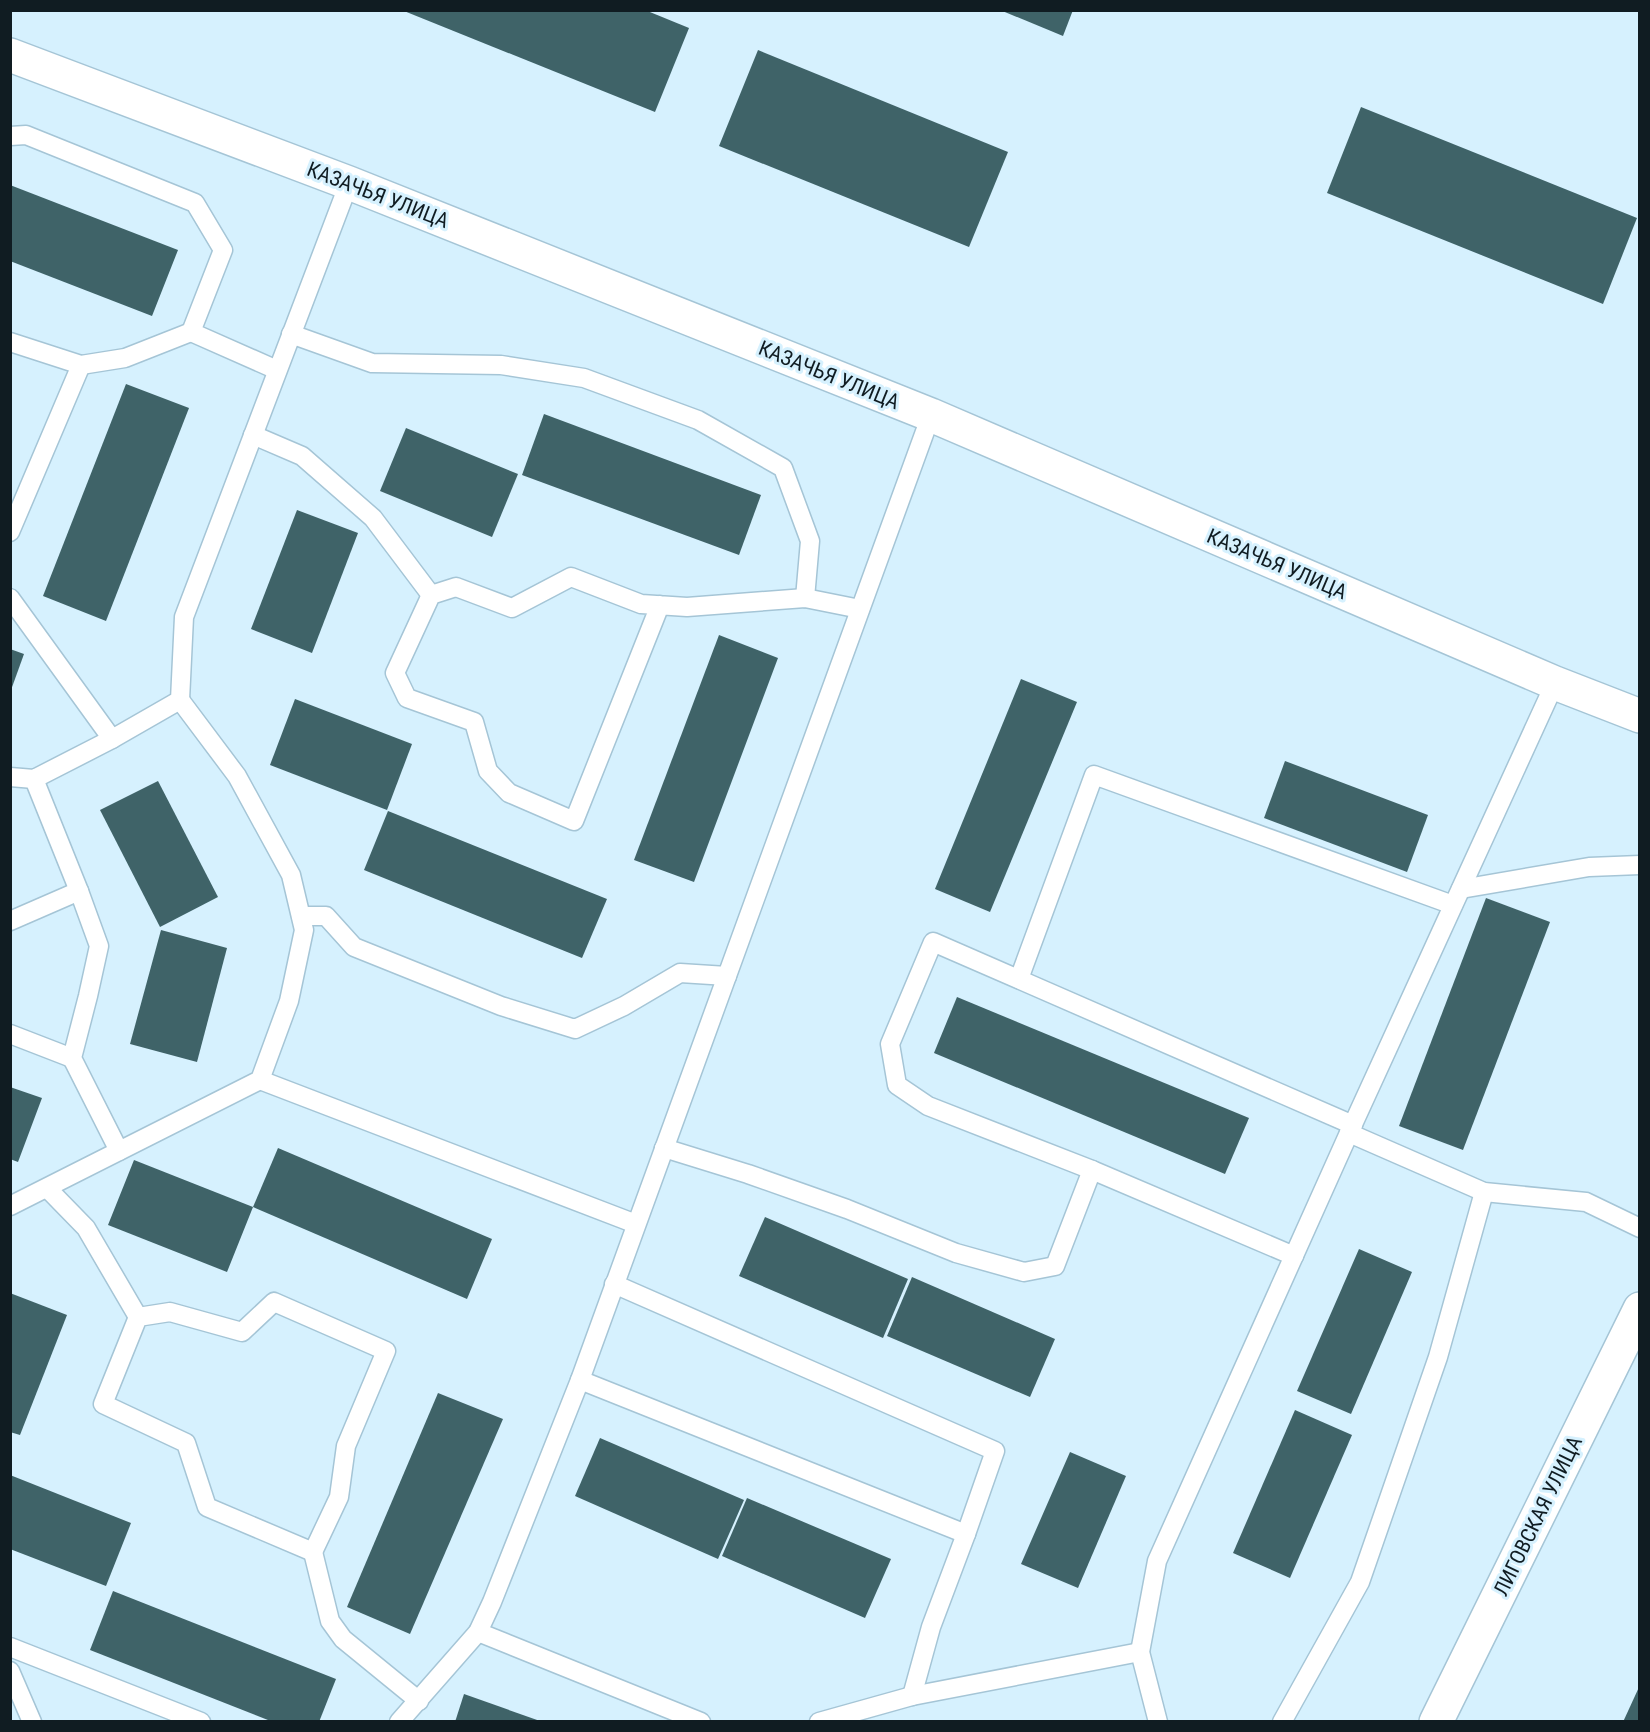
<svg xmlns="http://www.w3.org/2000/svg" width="1650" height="1732" font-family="'Roboto Condensed',sans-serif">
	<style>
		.building { fill: #3f6368 }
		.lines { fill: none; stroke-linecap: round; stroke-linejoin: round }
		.lane-casing { stroke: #a5c5d6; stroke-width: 21 }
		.street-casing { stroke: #a5c5d6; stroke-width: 36 }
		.secondary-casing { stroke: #a5c5d6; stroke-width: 36 }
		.lane { stroke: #fff; stroke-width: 18 }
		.street { stroke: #fff; stroke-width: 33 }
		.secondary { stroke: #fff; stroke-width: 33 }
		.labels { text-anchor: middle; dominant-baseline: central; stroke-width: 6; stroke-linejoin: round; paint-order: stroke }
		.street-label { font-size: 21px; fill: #101c22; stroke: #d6f1fe }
	</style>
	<rect width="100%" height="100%" fill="#d6f1fe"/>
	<g class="building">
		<path d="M645,10L689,28L655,112L404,11Z"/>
		<path d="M1000,10H1073L1063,36Z"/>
		<path d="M758,50L1008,152L969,247L719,146Z"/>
		<path d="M1361,107L1637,218L1603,304L1327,193Z"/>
		<path d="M10,185L178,250L152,316L10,261Z"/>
		<path d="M126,384L189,408L106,621L43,596Z"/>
		<path d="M544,414L761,495L739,555L522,475Z"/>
		<path d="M406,428L518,474L492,537L380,491Z"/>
		<path d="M297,510L358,533L312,653L251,629Z"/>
		<path d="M719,635L778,658L694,882L634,860Z"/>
		<path d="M10,649L24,654L11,690L10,689Z"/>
		<path d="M1021,679L1077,702L990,912L935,889Z"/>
		<path d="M295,699L412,744L387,810L270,765Z"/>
		<path d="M1285,761L1428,815L1407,872L1264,818Z"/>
		<path d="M158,781L218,897L160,927L100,810Z"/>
		<path d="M388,811L607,899L582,958L364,870Z"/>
		<path d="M1486,898L1550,922L1463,1150L1399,1126Z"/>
		<path d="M161,930L227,948L197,1062L130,1044Z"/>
		<path d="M957,997L1249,1118L1225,1174L934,1053Z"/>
		<path d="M10,1087L42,1098L18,1162L10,1159Z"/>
		<path d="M278,1148L492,1239L467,1299L253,1207Z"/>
		<path d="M134,1160L253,1207L227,1272L108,1225Z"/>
		<path d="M765,1217L908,1279L883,1338L739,1276Z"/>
		<path d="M1359,1249L1412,1272L1351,1414L1297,1391Z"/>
		<path d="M912,1277L1055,1339L1030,1397L887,1336Z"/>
		<path d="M10,1293L67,1315L20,1435L10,1432Z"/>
		<path d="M438,1393L503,1419L410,1634L347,1607Z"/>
		<path d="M1295,1410L1352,1435L1290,1578L1233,1553Z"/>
		<path d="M600,1438L744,1500L718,1559L575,1496Z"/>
		<path d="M1070,1452L1126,1476L1078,1588L1021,1564Z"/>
		<path d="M10,1475L131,1523L106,1586L10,1549Z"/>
		<path d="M747,1498L891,1559L865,1618L722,1556Z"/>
		<path d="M113,1591L336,1679L319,1722H273L90,1650Z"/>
		<path d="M1640,1685V1722H1623Z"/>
		<path d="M464,1694L540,1721V1722H455Z"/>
	</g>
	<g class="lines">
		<defs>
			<g id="lane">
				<path d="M10,136L26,135L195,203L223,250L191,332L277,370"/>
				<path d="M291,334L372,363L501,365L584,378L698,420L783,468L810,541L805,598"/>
				<path d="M10,342L81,365L125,358L191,332"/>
				<path d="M253,435L302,456L373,518L431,595"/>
				<path d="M10,532L81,365"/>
				<path d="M10,598L112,739"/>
				<path d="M660,605L574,821L509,793L488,771L474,722L407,698L395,673L431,595L456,587L512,608L571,577L641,604L687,607L805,598L860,609"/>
				<path d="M1555,683L1349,1133L1484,1192L1586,1202L1640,1228"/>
				<path d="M10,777L34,779L112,739L180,700L184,617L349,183"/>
				<path d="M34,779L79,891L99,946L88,996L72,1058L119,1151"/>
				<path d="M1461,889L1589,867L1640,865"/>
				<path d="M301,916H326L354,947L501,1006L575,1029L624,1006L680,973L727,976"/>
				<path d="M10,921L79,891"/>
				<path d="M1019,979L1094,775L1453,905"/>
				<path d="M10,1034L72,1058"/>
				<path d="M260,1080L636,1224"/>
				<path d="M664,1148L748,1174L847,1209L956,1253L1024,1272L1055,1266L1092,1170L1294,1256"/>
				<path d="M1092,1170L928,1106L897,1085L890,1044L933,942L1353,1125"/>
				<path d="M47,1188L86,1228L138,1317"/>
				<path d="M10,1206L260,1080L289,1001L304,930L291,875L237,776L180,700"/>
				<path d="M614,1284L995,1451L966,1534L931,1627L912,1696"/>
				<path d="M274,1302L386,1351L346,1446L339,1497L313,1552L207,1507L186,1443L103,1404L138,1317L170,1312L242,1332Z"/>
				<path d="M580,1380L966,1534"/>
				<path d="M313,1552L330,1621L343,1639L419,1701"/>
				<path d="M478,1632L701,1722"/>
				<path d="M10,1647L201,1722"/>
				<path d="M10,1671L32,1722"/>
				<path d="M399,1722L478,1632L492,1602L580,1380L931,415"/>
				<path d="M819,1722L912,1696L1140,1652"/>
				<path d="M1158,1722L1140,1652L1157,1561L1349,1133"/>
				<path d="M1282,1722L1360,1582L1438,1357L1484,1192"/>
			</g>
			<path id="street" d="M1436,1722L1640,1309"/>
			<path id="secondary" d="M10,55L349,183L931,415L1555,683L1640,716"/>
		</defs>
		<use href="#lane" class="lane-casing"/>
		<use href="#street" class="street-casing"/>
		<use href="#secondary" class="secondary-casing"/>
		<use href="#lane" class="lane"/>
		<use href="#street" class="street"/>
		<use href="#secondary" class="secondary"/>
	</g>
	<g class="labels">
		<g class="street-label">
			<text transform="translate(378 195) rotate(21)">КАЗАЧЬЯ УЛИЦА</text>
			<text transform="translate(829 375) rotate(22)">КАЗАЧЬЯ УЛИЦА</text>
			<text transform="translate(1277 564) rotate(23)">КАЗАЧЬЯ УЛИЦА</text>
			<text transform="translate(1538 1516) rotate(-64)">ЛИГОВСКАЯ УЛИЦА</text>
		</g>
	</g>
	<rect width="1650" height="1732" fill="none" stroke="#101c22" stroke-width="24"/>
</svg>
